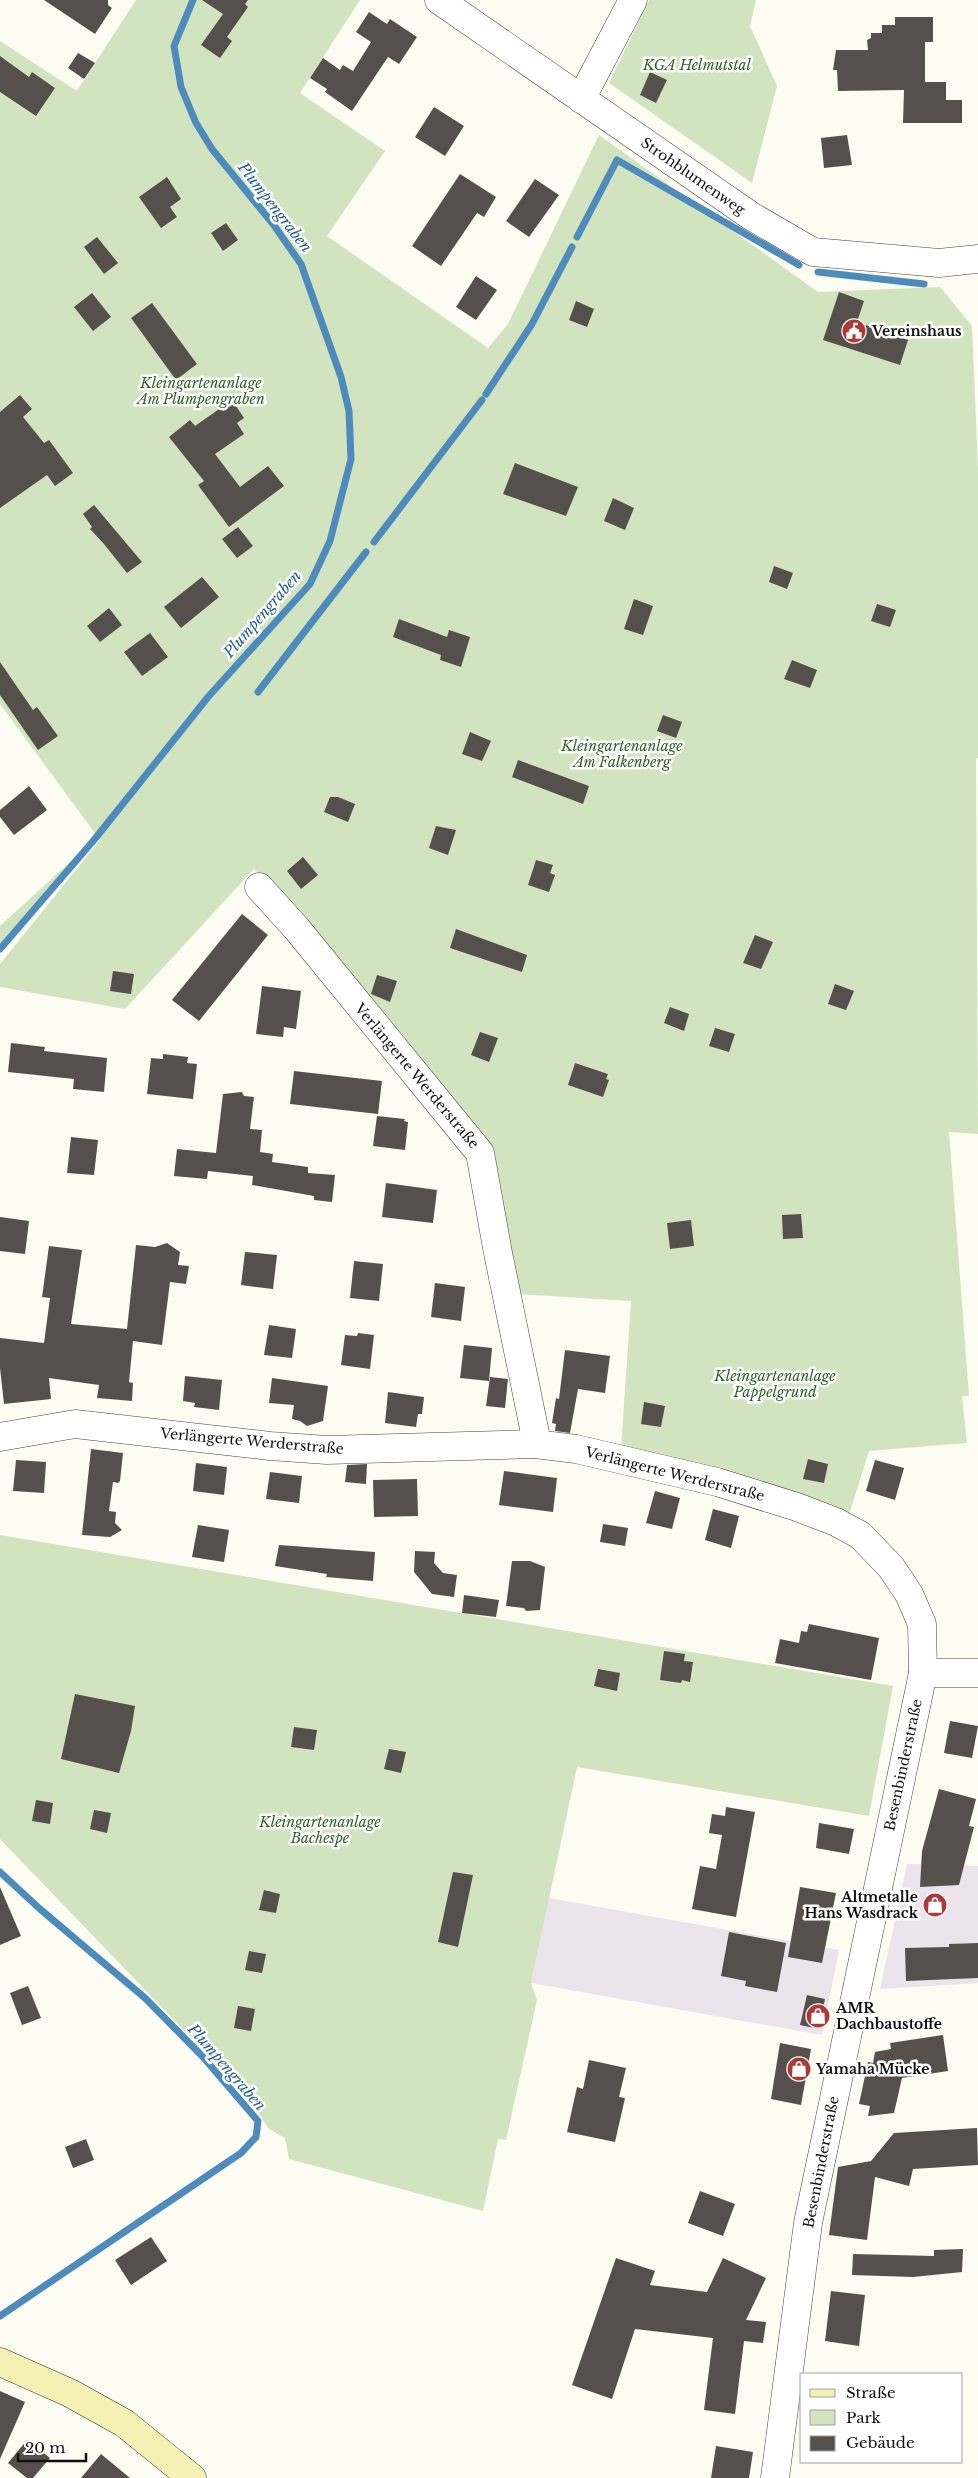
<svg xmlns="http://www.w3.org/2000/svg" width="978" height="2478" font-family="'Libre Baskerville',serif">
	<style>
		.industrial { fill: #ebe4ec }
		.green { fill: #d1e4bf }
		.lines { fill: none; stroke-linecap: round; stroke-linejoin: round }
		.stream { stroke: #4d8bbd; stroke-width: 7 }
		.building { fill: #56504c }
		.minor-casing { stroke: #424242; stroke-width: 29 }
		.secondary-casing { stroke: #313131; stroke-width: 29 }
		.minor { stroke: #fff; stroke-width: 28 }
		.secondary { stroke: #f5f1b5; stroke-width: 28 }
		.labels { text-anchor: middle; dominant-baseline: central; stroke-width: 5; stroke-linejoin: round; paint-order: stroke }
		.park-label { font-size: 14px; font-style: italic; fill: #305f27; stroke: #fff }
		.street-label { font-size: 14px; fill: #0f0f0f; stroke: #fff }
		.poi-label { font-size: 14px; font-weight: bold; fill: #0f0f0f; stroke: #fff; text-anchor: start }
		.water-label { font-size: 15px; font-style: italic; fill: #275e91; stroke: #fff }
	</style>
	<rect width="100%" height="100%" fill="#fdfcf2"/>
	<g class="industrial">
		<path d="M907,1864L978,1866V1983L880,1989Z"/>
		<path d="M549,1898L839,1950L822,2035L531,1983Z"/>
	</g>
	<g class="green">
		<path d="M136,0H360L300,93L385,151L327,236L488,348L508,324L599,135L818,292L940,287L972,326L978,467V758L976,759L978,1134L949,1132L969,1396H962L967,1443L869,1451L848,1518L621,1449L631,1301L517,1294L493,1164L284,899L254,869L125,1009L0,987V964L100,840L0,704V41L77,91Z"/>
		<path d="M649,0H756L750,26L777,86L752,183L609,83Z"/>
		<path d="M94,840L0,949V926Z"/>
		<path d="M0,1535L893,1686L869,1816L577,1767L531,1983L537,2000L506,2140L498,2139L483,2211L289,2159L285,2138L269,2129L214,2045L197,2044L0,1839Z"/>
	</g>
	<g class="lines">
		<g class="stream">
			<path d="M577,237L617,160L799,265"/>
			<path d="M818,272L924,284"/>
			<path d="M486,394L532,324L572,247"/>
			<path d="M374,542L482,400"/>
			<path d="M258,692L366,552"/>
			<path d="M0,949L94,840L208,697L310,584L330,541L351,459L349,411L341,377L301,264L273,224L212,149L196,123L181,87L174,46L193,0"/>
			<path d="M0,1872L40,1909L145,1998L203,2057L258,2121L256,2137L241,2153L0,2316"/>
		</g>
	</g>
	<g class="building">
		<path d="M44,0H108V5L112,8L95,34Z"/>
		<path d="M202,0H248L245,4L248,7L227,37L232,41L220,58L201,45L223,14Z"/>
		<path d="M369,12L387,24L390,19L417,37L399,64L388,57L352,111L325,92L327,89L310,78L323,58L340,70L343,65L353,71L371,42L356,32Z"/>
		<path d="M895,17H933V42H925V82H946V100H962V123H903L904,90L838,91L837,70H833L836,50H868L867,40L871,38V33H882V25H895Z"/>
		<path d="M78,53L95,63L84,79L68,68Z"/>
		<path d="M0,56L29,77L32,72L55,88L36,116L0,92Z"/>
		<path d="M650,72L667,80L656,103L640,95Z"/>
		<path d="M434,107L464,126L445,156L415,137Z"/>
		<path d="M847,135L852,165L824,168L821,138Z"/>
		<path d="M460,174L496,197L484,217L477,213L441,266L412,246Z"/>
		<path d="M167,177L181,199L170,207L177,217L161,228L139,197Z"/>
		<path d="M535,179L559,195L529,237L506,221Z"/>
		<path d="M226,223L238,240L223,251L211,233Z"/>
		<path d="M97,237L118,263L104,274L84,247Z"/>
		<path d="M476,276L497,290L476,320L456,307Z"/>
		<path d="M839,292L864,301L857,322L908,340L900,365L823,340Z"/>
		<path d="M92,293L111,317L93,331L74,307Z"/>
		<path d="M576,301L594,309L587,327L569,320Z"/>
		<path d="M152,303L197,364L176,380L131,318Z"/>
		<path d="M20,395L32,409L23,417L44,443L49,440L73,473L55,486L47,475L0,508V412Z"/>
		<path d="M232,400L244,418L237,423L244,434L215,454L240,487L268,466L284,486L229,527L198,485L204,481L169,437L190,420L195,426Z"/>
		<path d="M515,463L578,487L566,516L503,494Z"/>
		<path d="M613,498L634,508L625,530L604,521Z"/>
		<path d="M94,505L142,562L127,573L104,544L90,529L92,527L83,514Z"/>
		<path d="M238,527L253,546L237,558L222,539Z"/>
		<path d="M774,566L793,573L787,589L769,582Z"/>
		<path d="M202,577L219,597L181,628L164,607Z"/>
		<path d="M634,599L653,606L643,635L624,629Z"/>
		<path d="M877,604L896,610L890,627L871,621Z"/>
		<path d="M109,608L122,625L100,642L87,626Z"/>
		<path d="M399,619L447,637L449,630L470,637L461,667L440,660L441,655L393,637Z"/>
		<path d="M150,633L168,657L142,676L124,652Z"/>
		<path d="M792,660L817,670L810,688L784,679Z"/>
		<path d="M0,662L33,710L37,707L58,736L38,750L0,695Z"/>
		<path d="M663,715L682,722L676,738L657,731Z"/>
		<path d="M470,732L491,741L482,761L462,754Z"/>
		<path d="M518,760L589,786L583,804L512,777Z"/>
		<path d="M29,786L47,810L14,835L0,817V810Z"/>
		<path d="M330,797H338L355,804L348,822L324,812Z"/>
		<path d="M436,826L456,830L448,855L429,848Z"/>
		<path d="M303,857L318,875L301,889L287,871Z"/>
		<path d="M536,860L553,865L550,873L555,875L549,892L528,885Z"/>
		<path d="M242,914L268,935L199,1021L172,1000Z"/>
		<path d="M456,929L527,955L522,972L450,948Z"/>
		<path d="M755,935L773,942L761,969L743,963Z"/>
		<path d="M113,971L134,974L131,994L110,991Z"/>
		<path d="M377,975L397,981L390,1002L371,994Z"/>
		<path d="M835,984L854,991L846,1010L828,1004Z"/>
		<path d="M262,986L301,991L296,1029L284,1027L283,1037L256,1034Z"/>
		<path d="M670,1007L689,1014L684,1031L664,1023Z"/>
		<path d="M715,1028L735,1034L729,1052L709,1046Z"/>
		<path d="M480,1032L498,1038L489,1062L471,1055Z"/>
		<path d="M11,1043L45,1047L44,1051L107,1058L104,1092L73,1089L74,1079L8,1072Z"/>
		<path d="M163,1054L188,1057L187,1063L197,1064L193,1099L147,1094L151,1058L163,1059Z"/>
		<path d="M575,1063L608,1074L606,1079L609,1080L603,1097L568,1085Z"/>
		<path d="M294,1071L382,1081L378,1114L290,1104Z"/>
		<path d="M242,1092L244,1096L254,1097L250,1129L262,1130L260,1152L273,1154L272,1162L308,1167V1173L335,1175L332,1202L314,1200V1196L252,1185L253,1176L208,1171L207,1179L174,1176L177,1149L216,1153L223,1094Z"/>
		<path d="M377,1116L405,1119L404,1121L408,1122L405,1150L373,1146Z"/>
		<path d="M71,1137L98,1140L94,1175L67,1173Z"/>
		<path d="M386,1183L437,1190L433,1223L382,1217Z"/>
		<path d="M801,1214L803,1238L783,1239L782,1215Z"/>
		<path d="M0,1217L29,1221L25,1254L0,1251Z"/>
		<path d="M691,1220L694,1246L670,1249L667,1223Z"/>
		<path d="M167,1243L180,1252L178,1265L189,1266L186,1284L170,1282L162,1345L133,1341L129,1382L133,1383L132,1401L97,1398L99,1385L49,1378L51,1399L4,1404L0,1368V1338L44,1343L50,1298L42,1297L49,1246L82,1250L71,1324L127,1329L136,1245L155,1247Z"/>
		<path d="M245,1252L277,1255L273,1289L241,1285Z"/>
		<path d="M354,1261L383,1264L379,1301L350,1298Z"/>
		<path d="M435,1283L465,1287L461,1321L431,1317Z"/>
		<path d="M269,1325L296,1329L292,1358L264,1355Z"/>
		<path d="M358,1333L374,1335L370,1369L341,1365L345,1335L357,1336Z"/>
		<path d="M464,1345L492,1348L489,1381L460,1378Z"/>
		<path d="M565,1350L610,1356L605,1393L578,1389L570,1433L555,1431L556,1424L552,1423L556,1398L559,1399Z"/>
		<path d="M185,1376L222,1380L219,1410L194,1407L195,1403L183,1401Z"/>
		<path d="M490,1377L508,1379L505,1408L486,1406Z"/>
		<path d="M272,1378L328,1386L323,1421L307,1426L300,1421L292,1419L294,1405L269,1403Z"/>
		<path d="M388,1392L424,1397L422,1414H418L416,1427L385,1423Z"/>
		<path d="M644,1402L665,1406L661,1427L641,1424Z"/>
		<path d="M91,1449L123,1453L120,1481L118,1483L113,1482L109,1511L116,1512L115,1523L122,1530L110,1537L82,1535Z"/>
		<path d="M808,1459L828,1464L824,1483L803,1479Z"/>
		<path d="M16,1460L46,1462L44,1493L13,1491Z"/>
		<path d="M875,1460L904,1468L895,1500L866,1491Z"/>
		<path d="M196,1463L227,1467L224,1495L193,1491Z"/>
		<path d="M367,1464L366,1484L345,1482L347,1465Z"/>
		<path d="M504,1471L557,1478L553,1512L499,1505Z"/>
		<path d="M270,1472L302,1476L299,1503L266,1499Z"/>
		<path d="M417,1479L418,1516L374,1517L373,1480Z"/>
		<path d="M655,1491L680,1498L672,1529L646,1523Z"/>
		<path d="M713,1509L739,1516L731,1548L705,1540Z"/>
		<path d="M603,1524L628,1528L625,1546L600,1542Z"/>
		<path d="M198,1525L229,1530L224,1562L192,1557Z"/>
		<path d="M279,1545L375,1552L373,1581L326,1577L327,1574L275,1566Z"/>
		<path d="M415,1551L435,1552L434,1563L443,1573L457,1575L454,1597L432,1594L414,1572Z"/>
		<path d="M512,1561H530L545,1567L540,1610L526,1611L524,1608L506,1606Z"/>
		<path d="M464,1595L499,1600L496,1617L462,1613Z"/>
		<path d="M809,1624L879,1638L871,1680L775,1663L780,1639L799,1643L801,1631L807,1632Z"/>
		<path d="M664,1651L685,1654L684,1661L693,1662L690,1682L682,1680L681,1683L660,1680Z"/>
		<path d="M598,1669L620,1673L617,1691L594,1686Z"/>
		<path d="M75,1694L135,1706L131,1731L119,1773L61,1759Z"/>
		<path d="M950,1721L978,1726L972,1758L944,1753Z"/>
		<path d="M294,1727L317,1730L314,1750L291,1747Z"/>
		<path d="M389,1749L406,1752L401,1773L384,1769Z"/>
		<path d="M939,1789L976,1799L969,1826L974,1827L959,1885L920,1887L922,1851Z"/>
		<path d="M36,1800L53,1803L50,1824L32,1821Z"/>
		<path d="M726,1807L755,1812L736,1917L692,1909L700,1866L716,1869L722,1835L709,1833L712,1814L725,1816Z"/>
		<path d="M94,1810L111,1813L107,1833L90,1829Z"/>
		<path d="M819,1823L854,1829L849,1854L816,1848Z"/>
		<path d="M453,1872L473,1875L458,1947L438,1942Z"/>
		<path d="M0,1887L21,1936L0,1945Z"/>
		<path d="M800,1887L836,1893L822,1963L788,1957Z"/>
		<path d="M264,1890L280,1894L276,1913L259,1910Z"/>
		<path d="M729,1932L786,1943L777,1992L745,1986L746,1981L721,1976Z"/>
		<path d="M978,1943V1978L906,1981L905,1948L949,1947V1944Z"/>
		<path d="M249,1951L266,1954L262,1973L245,1970Z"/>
		<path d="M28,1986L41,2018L22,2025L10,1993Z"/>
		<path d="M807,1995L825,1999L819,2029L800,2025Z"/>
		<path d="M238,2006L255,2009L251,2031L234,2028Z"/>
		<path d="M943,2035L948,2071L902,2078L894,2113L868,2116L870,2106L859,2104L868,2062L873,2063L875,2052L891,2049L890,2043Z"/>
		<path d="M780,2043L811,2049L801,2105L771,2099Z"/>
		<path d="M589,2060L626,2068L619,2097L625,2098L615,2142L567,2132L577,2087L583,2089Z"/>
		<path d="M977,2128L978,2165L913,2169L909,2186L875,2177L867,2240L829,2235L838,2167L871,2161L894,2133Z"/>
		<path d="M86,2139L94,2160L73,2168L65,2147Z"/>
		<path d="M700,2191L735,2204L723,2236L688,2223Z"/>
		<path d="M151,2237L167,2261L131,2285L115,2260Z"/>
		<path d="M963,2249L962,2272L913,2277L852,2275L853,2254L934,2256V2250Z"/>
		<path d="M616,2258L655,2271L650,2285L707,2292L723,2258L766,2278L746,2320L766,2322L763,2343L744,2341L735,2414L704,2410L713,2338L635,2329L612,2399L572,2385Z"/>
		<path d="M831,2291L865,2295L859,2346L825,2341Z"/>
		<path d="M0,2391L25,2402L0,2459Z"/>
		<path d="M27,2440L50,2458L33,2478H27L8,2463Z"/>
		<path d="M716,2446L753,2452L749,2478H711Z"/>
		<path d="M101,2454L130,2478H81Z"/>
	</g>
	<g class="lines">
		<defs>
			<g id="minor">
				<path d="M439,0L751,216L813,252L939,263L978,259"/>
				<path d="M581,99L633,0"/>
				<path d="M259,887L297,929L480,1153L498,1253L535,1433V1444"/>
				<path d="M0,1437L75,1424L270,1446L327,1450L535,1444L576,1449L717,1482L797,1507L836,1522L860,1535L891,1567L909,1594L922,1624L923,1673L808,2223L775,2478"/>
				<path d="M923,1673H978"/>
			</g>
			<path id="secondary" d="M0,2362L70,2393L124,2423L192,2478"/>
		</defs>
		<use href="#minor" class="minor-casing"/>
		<use href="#secondary" class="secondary-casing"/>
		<use href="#minor" class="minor"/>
		<use href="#secondary" class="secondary"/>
	</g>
	<defs>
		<symbol id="civic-disc" viewBox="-11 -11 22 22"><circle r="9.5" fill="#ae3838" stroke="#fff"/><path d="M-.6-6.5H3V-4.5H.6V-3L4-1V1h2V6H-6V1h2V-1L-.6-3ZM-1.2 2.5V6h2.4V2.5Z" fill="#fff"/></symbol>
		<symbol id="shop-disc" viewBox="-11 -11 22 22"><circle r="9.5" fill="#ae3838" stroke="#fff"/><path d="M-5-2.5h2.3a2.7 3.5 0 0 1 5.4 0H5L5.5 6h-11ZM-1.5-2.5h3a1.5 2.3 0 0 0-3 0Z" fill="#fff"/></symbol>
	</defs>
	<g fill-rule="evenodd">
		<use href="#civic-disc" x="840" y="317" width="28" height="28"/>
		<use href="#shop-disc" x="921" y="1891" width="28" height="28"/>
		<use href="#shop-disc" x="804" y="2002" width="28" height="28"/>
		<use href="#shop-disc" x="785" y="2055" width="28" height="28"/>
	</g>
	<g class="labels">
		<g class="park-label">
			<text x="697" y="65">KGA Helmutstal</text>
			<text x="201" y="383">Kleingartenanlage<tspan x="201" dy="16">Am Plumpengraben</tspan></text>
			<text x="622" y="746">Kleingartenanlage<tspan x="622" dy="16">Am Falkenberg</tspan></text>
			<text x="775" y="1376">Kleingartenanlage<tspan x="775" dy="16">Pappelgrund</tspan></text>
			<text x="320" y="1822">Kleingartenanlage<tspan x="320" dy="16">Bachespe</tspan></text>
		</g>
		<g class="street-label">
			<text transform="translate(693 176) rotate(35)">Strohblumenweg</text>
			<text transform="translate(417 1076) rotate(50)">Verlängerte Werderstraße</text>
			<text transform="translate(252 1441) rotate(5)">Verlängerte Werderstraße</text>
			<text transform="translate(675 1474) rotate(14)">Verlängerte Werderstraße</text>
			<text transform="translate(903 1765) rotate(-78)">Besenbinderstraße</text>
			<text transform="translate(821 2162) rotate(-79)">Besenbinderstraße</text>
		</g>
		<g class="poi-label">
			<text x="872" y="331">Vereinshaus</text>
			<text x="918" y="1897" text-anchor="end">Altmetalle<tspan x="918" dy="16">Hans Wasdrack</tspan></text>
			<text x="836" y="2008">AMR<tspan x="836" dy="16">Dachbaustoffe</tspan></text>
			<text x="816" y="2069">Yamaha Mücke</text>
		</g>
		<g class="water-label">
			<text transform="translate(275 207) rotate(52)">Plumpengraben</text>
			<text transform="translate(262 614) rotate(-49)">Plumpengraben</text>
			<text transform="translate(227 2067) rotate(49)">Plumpengraben</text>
		</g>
	</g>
	<rect x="800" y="2373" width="162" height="90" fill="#ffffff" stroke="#9f9f9f"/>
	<rect x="810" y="2389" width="25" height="8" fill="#f5f1b5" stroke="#9f9f9f"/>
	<text x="846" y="2398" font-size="15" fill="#0f0f0f">Straße</text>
	<rect x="810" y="2410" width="25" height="15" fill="#d1e4bf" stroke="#9f9f9f"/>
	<text x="846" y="2423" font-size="15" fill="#0f0f0f">Park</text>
	<rect x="810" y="2436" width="25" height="15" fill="#56504c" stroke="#9f9f9f"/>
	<text x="846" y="2448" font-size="15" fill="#0f0f0f">Gebäude</text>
	<path d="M18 2453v8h68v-8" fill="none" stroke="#0f0f0f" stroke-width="2.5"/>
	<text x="25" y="2453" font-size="15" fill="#0f0f0f" stroke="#ffffff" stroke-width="4" paint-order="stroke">20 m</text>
</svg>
